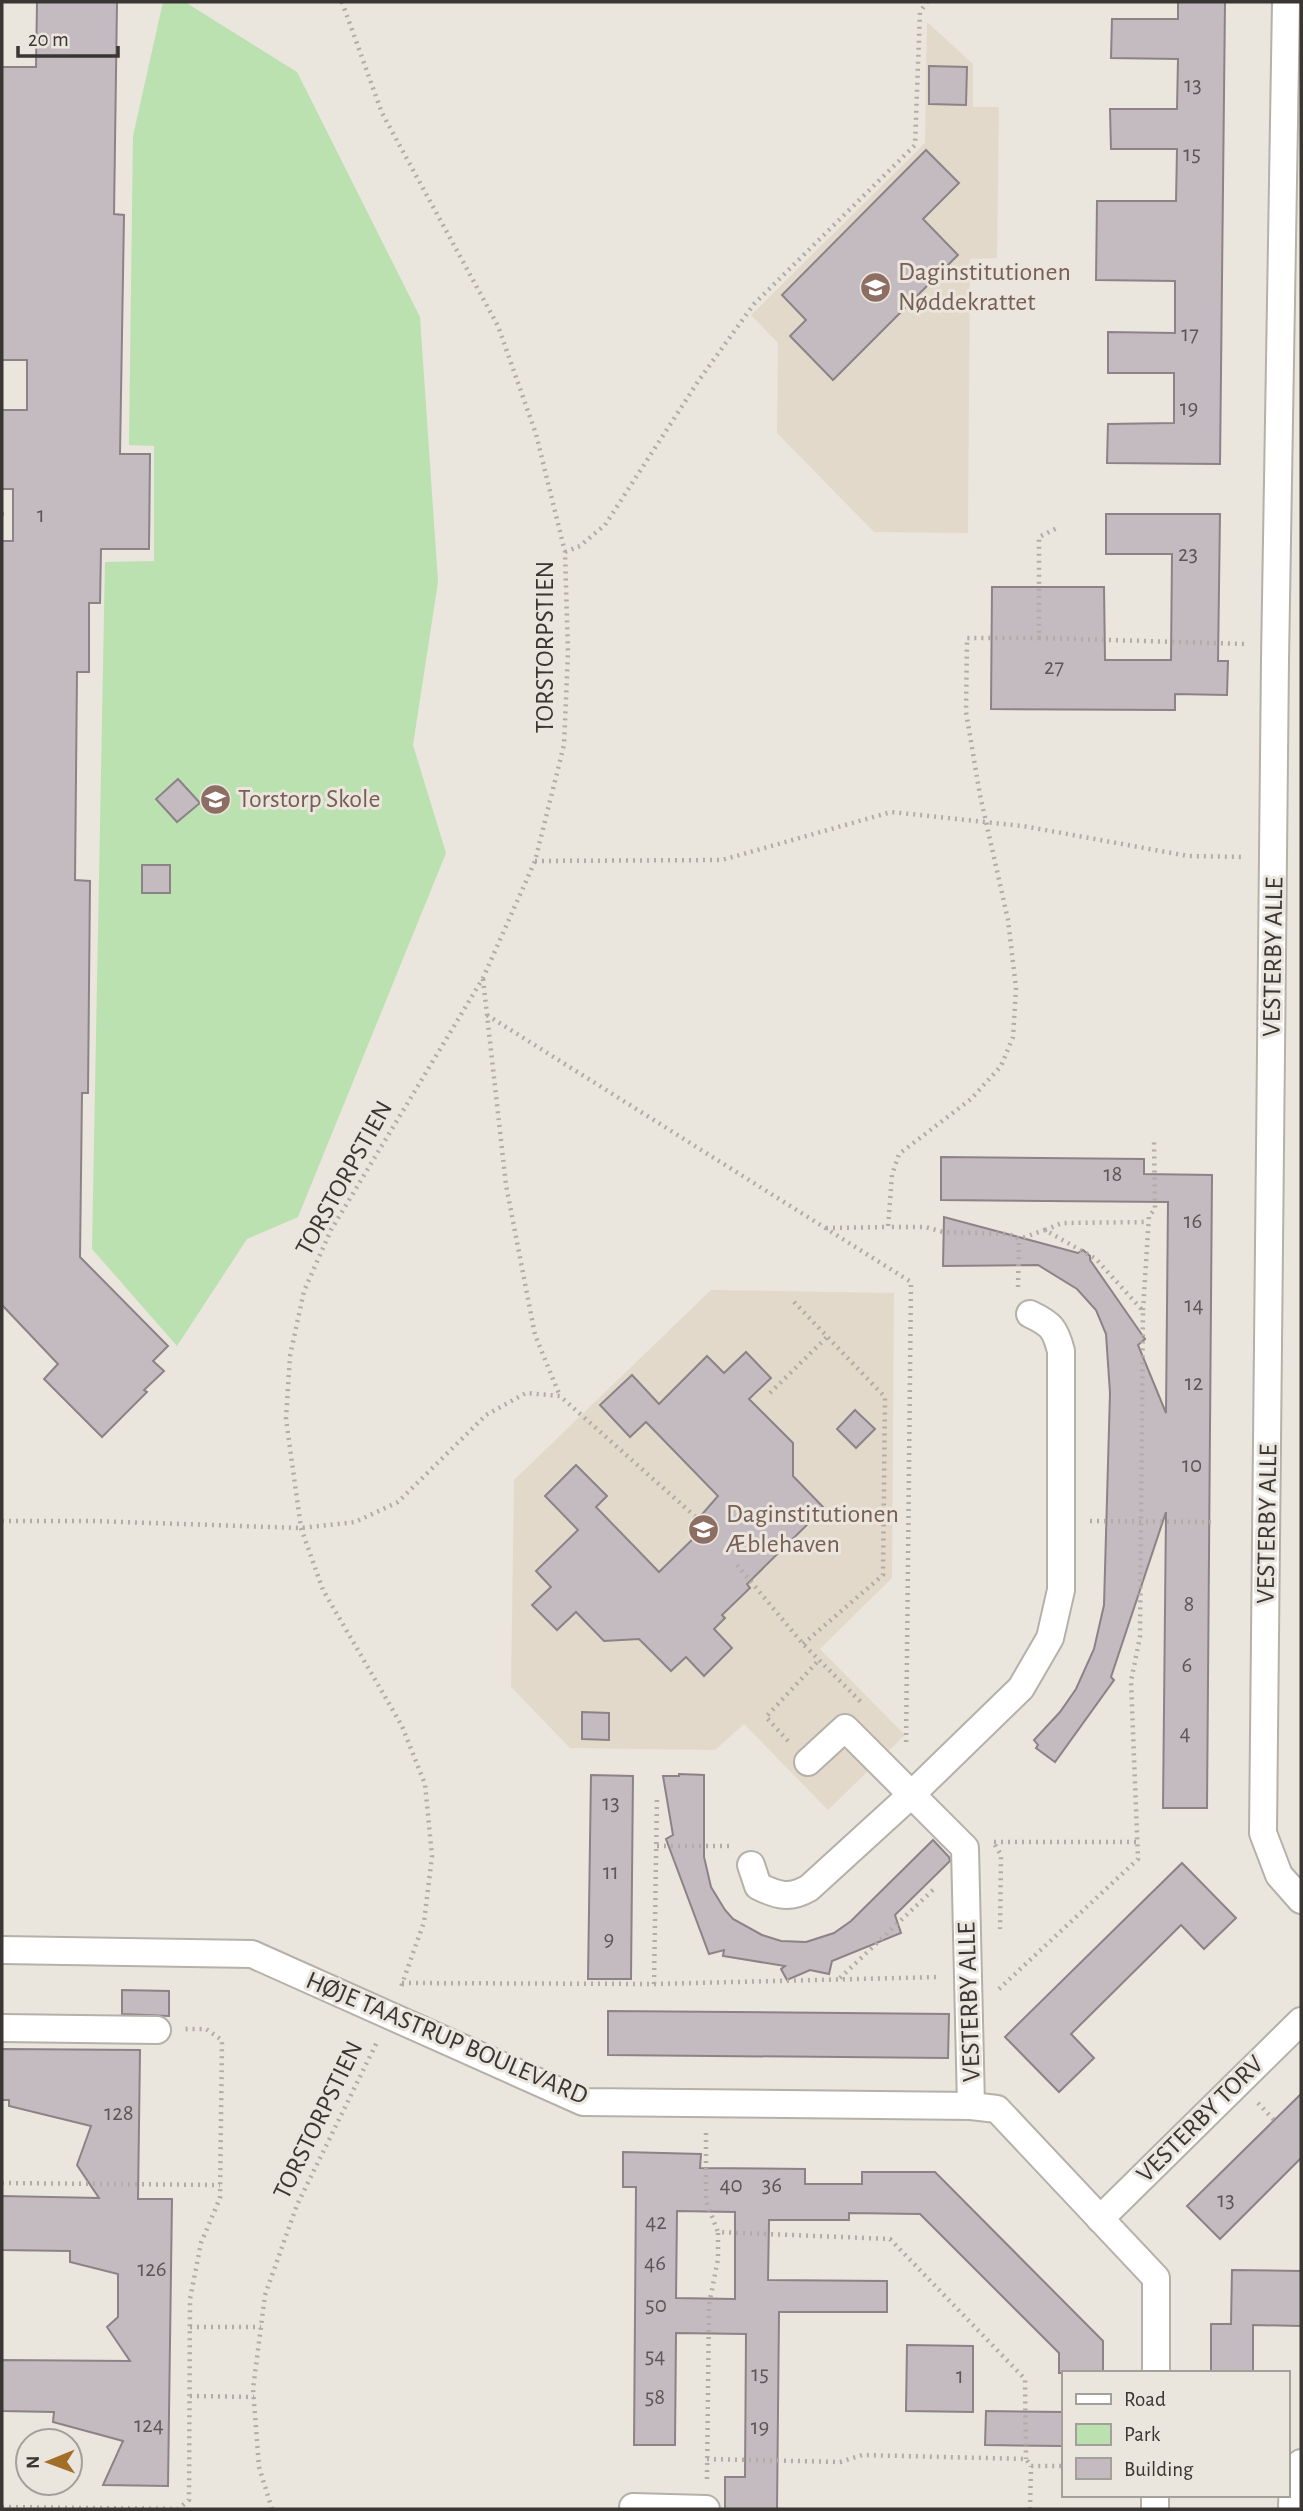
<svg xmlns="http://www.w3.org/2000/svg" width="1303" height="2511" font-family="'Alegreya Sans',sans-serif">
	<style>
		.built { fill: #e3d9cb }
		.green { fill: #bae1af }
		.building { fill: #c4bbc0; stroke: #8b8387; stroke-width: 2; fill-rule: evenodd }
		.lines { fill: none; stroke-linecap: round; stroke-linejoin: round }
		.street-casing { stroke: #b5b0a8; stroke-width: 30 }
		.path { stroke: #b1aca6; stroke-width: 4.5; stroke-dasharray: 2 5; stroke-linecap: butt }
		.street { stroke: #fff; stroke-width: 26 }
		.labels { text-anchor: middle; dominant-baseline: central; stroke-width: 6; stroke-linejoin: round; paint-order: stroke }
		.number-label { font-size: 23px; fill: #5c5756 }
		.education-label { font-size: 26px; fill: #785e54; stroke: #eae5dd; text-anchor: start }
		.street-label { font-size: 26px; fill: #393633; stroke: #eae5dd }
	</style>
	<rect width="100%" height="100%" fill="#eae5dd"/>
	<g class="built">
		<path d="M927,22L973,64V107H999L997,258L970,259L968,533L874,532L777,433L778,343L751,315L925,143Z"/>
		<path d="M711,1290L894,1293L892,1578L820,1649L905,1735L828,1810L744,1724L715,1750L570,1748L511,1687L514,1480Z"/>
	</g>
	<path class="green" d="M163,2H185L297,72L420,317L438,582L413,745L446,853L298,1217L247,1239L177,1346L92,1249L105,562L154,561V446L129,445L133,136Z"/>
	<g class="building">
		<path d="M37,2H117L114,214L124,215L120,454H150L149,549H101L100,603H89V672H77L75,880L90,881L88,1093H82L80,1257L168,1346L153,1361L164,1371L144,1390L147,1392L102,1437L44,1379L58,1364L2,1305V541H13V489H2V410H27V360H2V67H36Z"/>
		<path d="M1178,2H1225L1220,464L1107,463L1108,424L1174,423V373H1108V332L1175,333V281L1096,280L1097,201H1176L1177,149H1111L1110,109H1177L1178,59L1111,58L1112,19H1178Z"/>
		<path d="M929,66L967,67L966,105L929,104Z"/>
		<path d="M926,150L959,183L923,219L958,255L833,380L790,336L806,320L782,295Z"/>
		<path d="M1106,514H1220L1218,661H1228L1227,695L1175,694V710L991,709L992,587H1104L1105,660H1171L1172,554H1106Z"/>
		<path d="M178,779L200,803L177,822L156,799Z"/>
		<rect x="142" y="865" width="28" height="28"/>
		<path d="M941,1157L1144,1159V1174L1212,1175L1207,1808H1163L1166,1512L1111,1677L1114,1680L1055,1762L1036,1748L1038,1745L1034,1740L1060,1712L1076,1689L1094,1649L1104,1605L1110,1393L1106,1334L1096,1310L1077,1289L1038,1265L943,1266L944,1217L1078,1253L1083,1250L1090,1256V1260L1145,1339L1138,1345L1166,1413L1168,1202L941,1200Z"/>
		<path d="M746,1352L771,1378L749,1399L793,1443V1476L824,1508L747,1584L750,1588L722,1615L725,1618L714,1629L732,1648L704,1676L686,1657L671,1671L639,1639L604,1641L576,1612L557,1630L532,1605L551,1587L536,1571L578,1530L545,1496L576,1465L607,1496L596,1507L659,1572L698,1534L691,1527L718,1496L646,1422L630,1437L600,1405L632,1375L659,1404L707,1356L724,1373Z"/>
		<path d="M855,1410L875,1429L856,1448L837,1429Z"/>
		<path d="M582,1712L609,1713V1740L582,1739Z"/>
		<path d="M679,1774L704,1775V1857L711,1887L725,1910L733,1919L762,1935L781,1941L806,1942L834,1933L851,1921L933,1840L949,1857L950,1861L895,1915L901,1933L832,1961L829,1974L810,1970L787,1980L781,1969L785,1966L723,1956L724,1950L709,1954L666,1839L673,1835L663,1776H679Z"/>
		<path d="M591,1775L633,1776L631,1979H588Z"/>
		<path d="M1182,1863L1236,1918L1204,1949L1181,1925L1071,2034L1094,2058L1059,2092L1005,2037Z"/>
		<path d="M122,1990L169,1991V2016L122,2014Z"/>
		<path d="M608,2011L949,2014L948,2058L608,2055Z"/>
		<path d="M2,2049L140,2050L138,2199H172L168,2486L103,2485L123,2441L53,2422L54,2412L2,2411V2360L130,2361L107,2327L118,2317V2274L70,2262V2251L2,2250V2196L99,2198L77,2165L91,2126L9,2106V2100H2Z"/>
		<path d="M1301,2094V2158L1220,2239L1187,2206Z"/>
		<path d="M623,2152L701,2154L700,2168L805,2169V2184H862V2172H935L1103,2341V2373H1059V2353L920,2214L849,2213V2220H769L768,2280L887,2281V2312H779L777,2509H725V2477H745L746,2334L676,2333L675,2445H634L636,2187H623ZM677,2211L735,2212V2299L676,2298Z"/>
		<path d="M1232,2270L1301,2271V2326L1253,2325V2373H1211V2324H1231Z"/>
		<path d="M907,2345L973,2346V2412L906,2411Z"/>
		<path d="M986,2411L1063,2412V2446L985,2445Z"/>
	</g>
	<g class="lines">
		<defs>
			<g id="street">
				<path d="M1286,2L1275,660L1263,1833L1279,1875L1301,1900"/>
				<path d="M808,1762L845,1728L965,1848L971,2106"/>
				<path d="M751,1865L758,1886C778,1896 790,1899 809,1888L912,1794L1021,1688L1050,1638L1061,1590V1351C1055,1328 1051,1324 1030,1314"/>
				<path d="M2,1950L252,1954L583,2102L971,2106L997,2109L1156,2278V2373"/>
				<path d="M2,2028L157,2030"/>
				<path d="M1100,2219L1301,2021"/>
				<path d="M633,2507L706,2509"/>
				<path d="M1155,2509V2495"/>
				<path d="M1292,2509L1293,2472L1301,2463"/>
			</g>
		</defs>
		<use href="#street" class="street-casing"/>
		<g class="path">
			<path d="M342,2L382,113L498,326L536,434L565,552L568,653L564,745L535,861L483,978L331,1230L304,1291L290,1356L286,1419L301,1528L323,1590L402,1726L425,1784L432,1856L424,1922L401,1987"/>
			<path d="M2,514H8"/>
			<path d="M565,552L580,546L605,525L699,380L754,304L915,145L920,12L927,2"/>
			<path d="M1039,638L1248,644"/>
			<path d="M535,861L722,860L891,812L1023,826L1188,856L1244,857"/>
			<path d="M483,979L506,1185L535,1335L560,1396"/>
			<path d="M487,1015L911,1282L906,1747"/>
			<path d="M826,1228L888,1227"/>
			<path d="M1045,1230L1062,1223L1148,1222"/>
			<path d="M1018,1287L1019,1239L1009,1234L943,1232L926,1227H888L892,1175L899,1154L971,1099L1001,1066L1013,1037L1016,988L1008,920L980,795L966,712L967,638H1039V537L1059,527"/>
			<path d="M794,1302L885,1397L883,1575L803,1644"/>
			<path d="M1143,1310L1149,1216L1155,1209L1154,1138"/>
			<path d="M770,1393L827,1337"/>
			<path d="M2,1521H93L301,1528L355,1522L398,1502L486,1415L526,1393L560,1396L698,1519"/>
			<path d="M1090,1521L1214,1522"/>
			<path d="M737,1565L803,1644L861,1702"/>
			<path d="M788,1741L766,1717L819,1660"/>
			<path d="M994,1842H1137"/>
			<path d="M995,1845L1001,1855L1000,1929"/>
			<path d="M657,1846H729"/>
			<path d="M840,1978L935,1888"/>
			<path d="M402,1983L654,1984L939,1977"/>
			<path d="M654,1984L657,1797"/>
			<path d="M999,1989L1138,1859L1131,1681L1140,1637L1143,1311L1096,1259L1045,1230L1019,1239"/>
			<path d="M1258,2103L1274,2120"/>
			<path d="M706,2133V2201L718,2232"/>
			<path d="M2,2183L220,2185"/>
			<path d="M190,2327H261"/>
			<path d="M190,2396L254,2397"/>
			<path d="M707,2459L840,2462L862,2455L1026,2459L1031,2466H1063"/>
			<path d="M707,2479L709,2305L718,2259V2232L890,2239L1025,2379L1026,2459"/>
			<path d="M2,2507L178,2509L189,2500L190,2299L201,2243L220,2198L222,2040L206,2029H185"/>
			<path d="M272,2509L259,2467L253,2389L265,2295L297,2205L378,2040"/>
			<path d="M1030,2509L1031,2466"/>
		</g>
		<use href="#street" class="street"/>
	</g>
	<defs>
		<symbol id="school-disc" viewBox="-11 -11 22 22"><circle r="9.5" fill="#8d6e63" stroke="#eae5dd"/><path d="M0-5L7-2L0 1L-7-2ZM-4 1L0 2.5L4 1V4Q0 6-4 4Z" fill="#fff"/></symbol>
	</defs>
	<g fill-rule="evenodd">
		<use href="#school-disc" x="858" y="270" width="35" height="35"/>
		<use href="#school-disc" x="198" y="782" width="35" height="35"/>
		<use href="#school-disc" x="686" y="1512" width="35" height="35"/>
	</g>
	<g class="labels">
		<g class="number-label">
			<text x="1193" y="85">13</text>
			<text x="1192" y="154">15</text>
			<text x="1190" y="334">17</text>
			<text x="1189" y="408">19</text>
			<text x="41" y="515">1</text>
			<text x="1188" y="554">23</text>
			<text x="1054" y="667">27</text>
			<text x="1113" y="1174">18</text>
			<text x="1193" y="1221">16</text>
			<text x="1194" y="1305">14</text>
			<text x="1194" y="1383">12</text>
			<text x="1192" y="1465">10</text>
			<text x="1189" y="1604">8</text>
			<text x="1187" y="1665">6</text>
			<text x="1185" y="1733">4</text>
			<text x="611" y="1803">13</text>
			<text x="611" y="1872">11</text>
			<text x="609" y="1939">9</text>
			<text x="119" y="2113">128</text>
			<text x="731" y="2185">40</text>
			<text x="772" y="2185">36</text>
			<text x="1226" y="2200">13</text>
			<text x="656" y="2222">42</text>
			<text x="655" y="2263">46</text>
			<text x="152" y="2269">126</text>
			<text x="656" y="2305">50</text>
			<text x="655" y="2356">54</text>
			<text x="760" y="2374">15</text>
			<text x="960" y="2376">1</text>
			<text x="655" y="2397">58</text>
			<text x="149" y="2425">124</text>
			<text x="760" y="2427">19</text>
		</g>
		<g class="education-label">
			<text x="898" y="272">Daginstitutionen<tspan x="898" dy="30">Nøddekrattet</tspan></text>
			<text x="238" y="799">Torstorp Skole</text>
			<text x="726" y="1514">Daginstitutionen<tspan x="726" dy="30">Æblehaven</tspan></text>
		</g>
		<g class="street-label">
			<text transform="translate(545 647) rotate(-90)">TORSTORPSTIEN</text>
			<text transform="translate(1273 957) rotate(-89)">VESTERBY ALLE</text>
			<text transform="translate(344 1178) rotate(-61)">TORSTORPSTIEN</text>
			<text transform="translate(1267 1524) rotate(-89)">VESTERBY ALLE</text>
			<text transform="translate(969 2002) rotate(-92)">VESTERBY ALLE</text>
			<text transform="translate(447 2038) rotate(23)">HØJE TAASTRUP BOULEVARD</text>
			<text transform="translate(1200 2119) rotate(-45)">VESTERBY TORV</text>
			<text transform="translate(318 2120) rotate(-64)">TORSTORPSTIEN</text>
		</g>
	</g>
	<rect width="1303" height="2511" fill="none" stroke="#393633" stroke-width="7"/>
	<rect x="1062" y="2371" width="228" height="126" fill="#eae5dd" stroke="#a39f99" stroke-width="2"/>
	<rect x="1076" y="2394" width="35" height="10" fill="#ffffff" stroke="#a39f99" stroke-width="2"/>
	<text x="1124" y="2406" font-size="21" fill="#393633">Road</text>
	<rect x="1076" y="2424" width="35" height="21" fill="#bae1af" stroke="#a39f99" stroke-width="2"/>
	<text x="1124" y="2441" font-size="21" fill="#393633">Park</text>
	<rect x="1076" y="2458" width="35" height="21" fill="#c4bbc0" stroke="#a39f99" stroke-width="2"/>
	<text x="1124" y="2476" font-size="21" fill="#393633">Building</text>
	<g transform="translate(49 2462) rotate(269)"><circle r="33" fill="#eae5dd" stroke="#a39f99" stroke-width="2"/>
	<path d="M0-5L12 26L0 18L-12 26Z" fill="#a36e28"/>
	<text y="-10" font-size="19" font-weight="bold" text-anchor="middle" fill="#393633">N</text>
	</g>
	<path d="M18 46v10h100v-10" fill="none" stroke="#393633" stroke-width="3.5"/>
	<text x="28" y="46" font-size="21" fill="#393633" stroke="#eae5dd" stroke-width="5" paint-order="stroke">20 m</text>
</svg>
